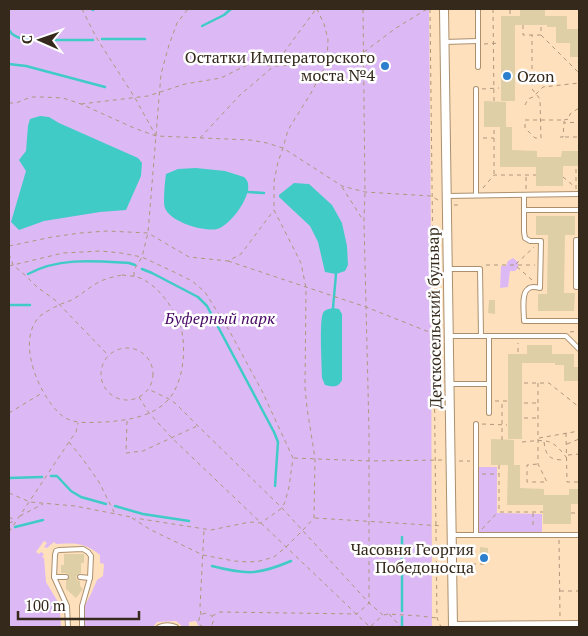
<svg xmlns="http://www.w3.org/2000/svg" width="588" height="636" font-family="'PT Serif',serif">
	<style>
		.green { fill: #dcb9f5 }
		.water { fill: #40cbc6 }
		.lines { fill: none; stroke-linecap: round; stroke-linejoin: round }
		.stream { stroke: #40cbc6; stroke-width: 2.5 }
		.building { fill: #decfa6 }
		.lane-casing { stroke: #ac906e; stroke-width: 6 }
		.street-casing { stroke: #ac906e; stroke-width: 10 }
		.path { stroke: #ae977c; stroke-width: 1; stroke-dasharray: 4 4; stroke-linecap: butt }
		.lane { stroke: #fff; stroke-width: 4 }
		.street { stroke: #fff; stroke-width: 8 }
		.poi-dot { fill: #2c7fcd; stroke: #fff; stroke-width: 2 }
		.labels { text-anchor: middle; dominant-baseline: central; stroke-width: 5; stroke-linejoin: round; paint-order: stroke }
		.poi-label { font-size: 16px; fill: #34291b; stroke: #fff; text-anchor: end }
		.park-label { font-size: 16px; font-style: italic; fill: #470765; stroke: #fff }
		.street-label { font-size: 16px; fill: #34291b; stroke: #fff }
	</style>
	<rect width="100%" height="100%" fill="#ffe0bd"/>
	<g class="green">
		<path d="M9,9H429L431,238L432,627H199L196,621L189,622V627H183L176,621L157,622L153,627H85V605L91,594L97,580L103,576L104,564L100,563V555C84,542 75,543 56,544L54,542L47,548L44,547L47,543L44,541L36,552L39,554L41,552L44,554L42,557L44,558L46,582L58,602L60,611L61,627H9Z"/>
		<path d="M513,258L518,262V268L515,271H510L508,287L500,288L501,266H506L508,261Z"/>
		<path d="M479,467H497V513L542,514V532L479,533Z"/>
	</g>
	<g class="water">
		<path d="M40,116L49,117L59,123L138,158L142,163L141,176L126,210L100,212L44,221L19,230L11,222L26,171L19,160L26,151L28,126L30,119Z"/>
		<path d="M196,168L225,171L244,177C246,179 248,181 248,184C251,197 230,226 217,229C204,232 170,222 165,208C163,203 165,180 166,174L178,169Z"/>
		<path d="M294,183L309,184L332,205L342,223L347,246L348,265L345,271L336,274L325,272L318,242L310,226L279,197V195Z"/>
		<path d="M333,308L339,309L342,314V380C338,388 333,387 325,385L322,378C322,367 319,321 323,313C325,309 329,309 333,308Z"/>
	</g>
	<g class="lines">
		<g class="stream">
			<path d="M92,9L93,10"/>
			<path d="M202,26L224,15L231,9"/>
			<path d="M9,30C12,36 20,38 27,40H93"/>
			<path d="M102,39H145"/>
			<path d="M9,64L26,66L105,87"/>
			<path d="M248,192L264,193"/>
			<path d="M142,269L152,273L198,297L207,306L274,432L278,442L275,486"/>
			<path d="M28,274C59,257 96,261 129,263L135,265"/>
			<path d="M9,305H30"/>
			<path d="M333,308L336,274"/>
			<path d="M51,476H57L71,491L81,497L106,504"/>
			<path d="M9,478L42,477"/>
			<path d="M115,506L143,514L189,521"/>
			<path d="M15,527L43,520"/>
			<path d="M212,566C247,575 258,575 291,561"/>
			<path d="M402,611V537"/>
			<path d="M402,627V617"/>
		</g>
	</g>
	<g class="building">
		<path d="M520,9H545V16H567V29H579V57H570V43H556V27H547V25H515V101H501V16H520Z"/>
		<path d="M484,101L506,102V127H512V150L537,151V157H561L562,151H579V166H563V186H536V167H500V127H484Z"/>
		<path d="M536,216H575V235H565L564,293H575L574,311H538V294H547L548,235H536Z"/>
		<path d="M489,300H495V314L488,313Z"/>
		<path d="M527,345H552V354H574V367H579V381H564V365H555V363H522V439H508V354H527Z"/>
		<path d="M491,439L514,440V465H520V488L544,489V495H569V489H579V504H571V524H543V505H507L508,465H491Z"/>
		<path d="M480,547L488,548V562H480Z"/>
		<path d="M64,554H84V563H81V573L78,574L76,577L77,580L80,581V586L83,589L76,598L66,589V581L69,578V575L66,573H61V565H64Z"/>
	</g>
	<g class="lines">
		<defs>
			<g id="lane">
				<path d="M478,9V67"/>
				<path d="M444,42L478,41"/>
				<path d="M476,195V89"/>
				<path d="M524,195V232L525,238L530,241H541L540,288C536,287 531,286 528,289C521,293 524,313 524,321H579"/>
				<path d="M446,196L579,194"/>
				<path d="M524,210H579"/>
				<path d="M579,240H576V287H579"/>
				<path d="M448,269H480L481,336"/>
				<path d="M448,336H566L579,349"/>
				<path d="M489,336V413"/>
				<path d="M449,384H489"/>
				<path d="M476,424V535"/>
				<path d="M451,535H579"/>
				<path d="M54,577H66"/>
				<path d="M80,577L90,578"/>
				<path d="M68,627L67,606L54,577L55,555L56,551L59,550L83,549L88,552L91,556L90,578L82,606V627"/>
				<path d="M159,627C164,625 171,625 176,627"/>
			</g>
			<g id="street">
				<path d="M444,9L453,627"/>
				<path d="M453,626L579,625"/>
			</g>
		</defs>
		<use href="#lane" class="lane-casing"/>
		<use href="#street" class="street-casing"/>
		<g class="path">
			<path d="M82,9L96,37L135,98L156,136"/>
			<path d="M430,9L437,618L441,627"/>
			<path d="M493,9L494,101"/>
			<path d="M510,14V9"/>
			<path d="M523,25V35H541V25"/>
			<path d="M541,35L579,73"/>
			<path d="M484,44L500,43"/>
			<path d="M364,52L396,28L427,9"/>
			<path d="M482,89L499,88"/>
			<path d="M9,103H16L31,97H43L63,98L81,104L134,128L156,136L250,140L267,143L283,148L342,186L365,192L431,196L438,200"/>
			<path d="M81,104L148,96L185,84L221,78L249,64L274,66L327,63L363,65"/>
			<path d="M525,105L528,99L533,97L543,87L579,83"/>
			<path d="M525,120H564V123L579,122"/>
			<path d="M564,120L569,119L570,114L579,108"/>
			<path d="M525,124V128L535,138H541L540,99L532,89V35"/>
			<path d="M560,137H563L564,123"/>
			<path d="M565,137H579"/>
			<path d="M200,138L240,95L274,66L316,9"/>
			<path d="M483,138H494"/>
			<path d="M494,174V127"/>
			<path d="M563,177L575,187"/>
			<path d="M342,187L363,220"/>
			<path d="M483,188L494,175H536"/>
			<path d="M526,189V176"/>
			<path d="M576,189V169"/>
			<path d="M454,205H459"/>
			<path d="M9,246L52,237L80,233L107,231L148,233L189,257L228,261L241,254L274,210"/>
			<path d="M9,254L13,265L26,276L37,287L55,300L108,355"/>
			<path d="M228,261L366,307L434,334L442,335"/>
			<path d="M486,265H535"/>
			<path d="M9,266L63,253L101,251L121,253L142,257L174,272L192,281L205,292L230,332L262,391L293,458L289,487L285,502L282,508L261,523L250,522L211,530L135,518"/>
			<path d="M122,275C130,276 138,276 144,280C162,289 181,318 183,338C185,358 182,383 169,399C153,417 128,420 106,422C90,422 72,426 59,413C39,394 16,342 39,317C42,314 56,306 61,304C66,302 71,301 75,298C82,294 87,289 94,285C102,279 113,277 122,275Z"/>
			<path d="M134,276V270L142,257L148,233L161,74L169,45L177,23L188,9"/>
			<path d="M532,280L515,265L534,247"/>
			<path d="M570,332L579,331"/>
			<circle cx="127" cy="374" r="26"/>
			<path d="M518,352V343"/>
			<path d="M524,383H549L579,407"/>
			<path d="M538,383V464L547,482H527V465L538,464"/>
			<path d="M139,397L149,413L172,438L370,627L383,615L369,603L282,508L198,426L175,403L169,399L148,389"/>
			<path d="M495,401H507"/>
			<path d="M524,403H537"/>
			<path d="M9,413L42,393"/>
			<path d="M524,418H537"/>
			<path d="M127,421L126,453L143,451L197,426"/>
			<path d="M482,424L507,425"/>
			<path d="M566,433L567,482H579"/>
			<path d="M539,438L579,431"/>
			<path d="M502,440V401"/>
			<path d="M69,442L82,458L99,482L115,514"/>
			<path d="M522,442C545,440 551,437 566,457"/>
			<path d="M544,442C546,457 550,460 565,460"/>
			<path d="M567,444L579,439"/>
			<path d="M568,455L579,454"/>
			<path d="M294,458L369,461L442,460"/>
			<path d="M459,461H470"/>
			<path d="M499,465V512H543"/>
			<path d="M482,474H499"/>
			<path d="M9,493L30,502L75,506L131,517"/>
			<path d="M533,513V529"/>
			<path d="M571,513H579"/>
			<path d="M20,516L43,504"/>
			<path d="M9,517L15,520"/>
			<path d="M132,518L151,530L203,555L234,561L249,562L260,561L274,557L286,547L303,530L314,518L315,458L307,408L305,388L306,288L301,263L274,210V181L278,162L283,148L288,130L311,93L327,63L328,39L324,24L317,9"/>
			<path d="M315,518L443,526"/>
			<path d="M9,523L15,521"/>
			<path d="M482,529L498,512"/>
			<path d="M9,532L69,442L76,432L78,423"/>
			<path d="M559,540L560,616"/>
			<path d="M464,564H484V562"/>
			<path d="M560,591H579"/>
			<path d="M389,614L401,627"/>
			<path d="M201,615L200,607L204,530"/>
			<path d="M384,615L388,614L420,616L437,618"/>
			<path d="M212,616L220,612L357,614L369,603V431L364,221L365,192L363,9"/>
			<path d="M203,627L199,624C197,613 208,609 214,619L212,625L209,627"/>
		</g>
		<use href="#lane" class="lane"/>
		<use href="#street" class="street"/>
	</g>
	<g class="poi-dot">
		<circle cx="385" cy="66" r="5"/>
		<circle cx="507" cy="76" r="5"/>
		<circle cx="484" cy="558" r="5"/>
	</g>
	<g class="labels">
		<g class="poi-label">
			<text x="375" y="57">Остатки Императорского<tspan x="375" dy="18">моста №4</tspan></text>
			<text x="517" y="76" text-anchor="start">Ozon</text>
			<text x="474" y="549">Часовня Георгия<tspan x="474" dy="18">Победоносца</tspan></text>
		</g>
		<g class="park-label">
			<text x="220" y="318">Буферный парк</text>
		</g>
		<g class="street-label">
			<text transform="translate(434 318) rotate(-91)">Детскосельский бульвар</text>
		</g>
	</g>
	<rect width="588" height="636" fill="none" stroke="#34291b" stroke-width="20"/>
	<g transform="translate(40 40) rotate(272)" stroke="#ffffff" stroke-width="4" paint-order="stroke">
	<path d="M0-4L9 19L0 12L-9 19Z" fill="#34291b"/>
	<text y="-8" font-size="14" font-weight="bold" text-anchor="middle" fill="#34291b">С</text>
	</g>
	<path d="M18 611v8h121v-8" fill="none" stroke="#34291b" stroke-width="2.5"/>
	<text x="25" y="611" font-size="15" fill="#34291b" stroke="#ffffff" stroke-width="4" paint-order="stroke">100 m</text>
</svg>
